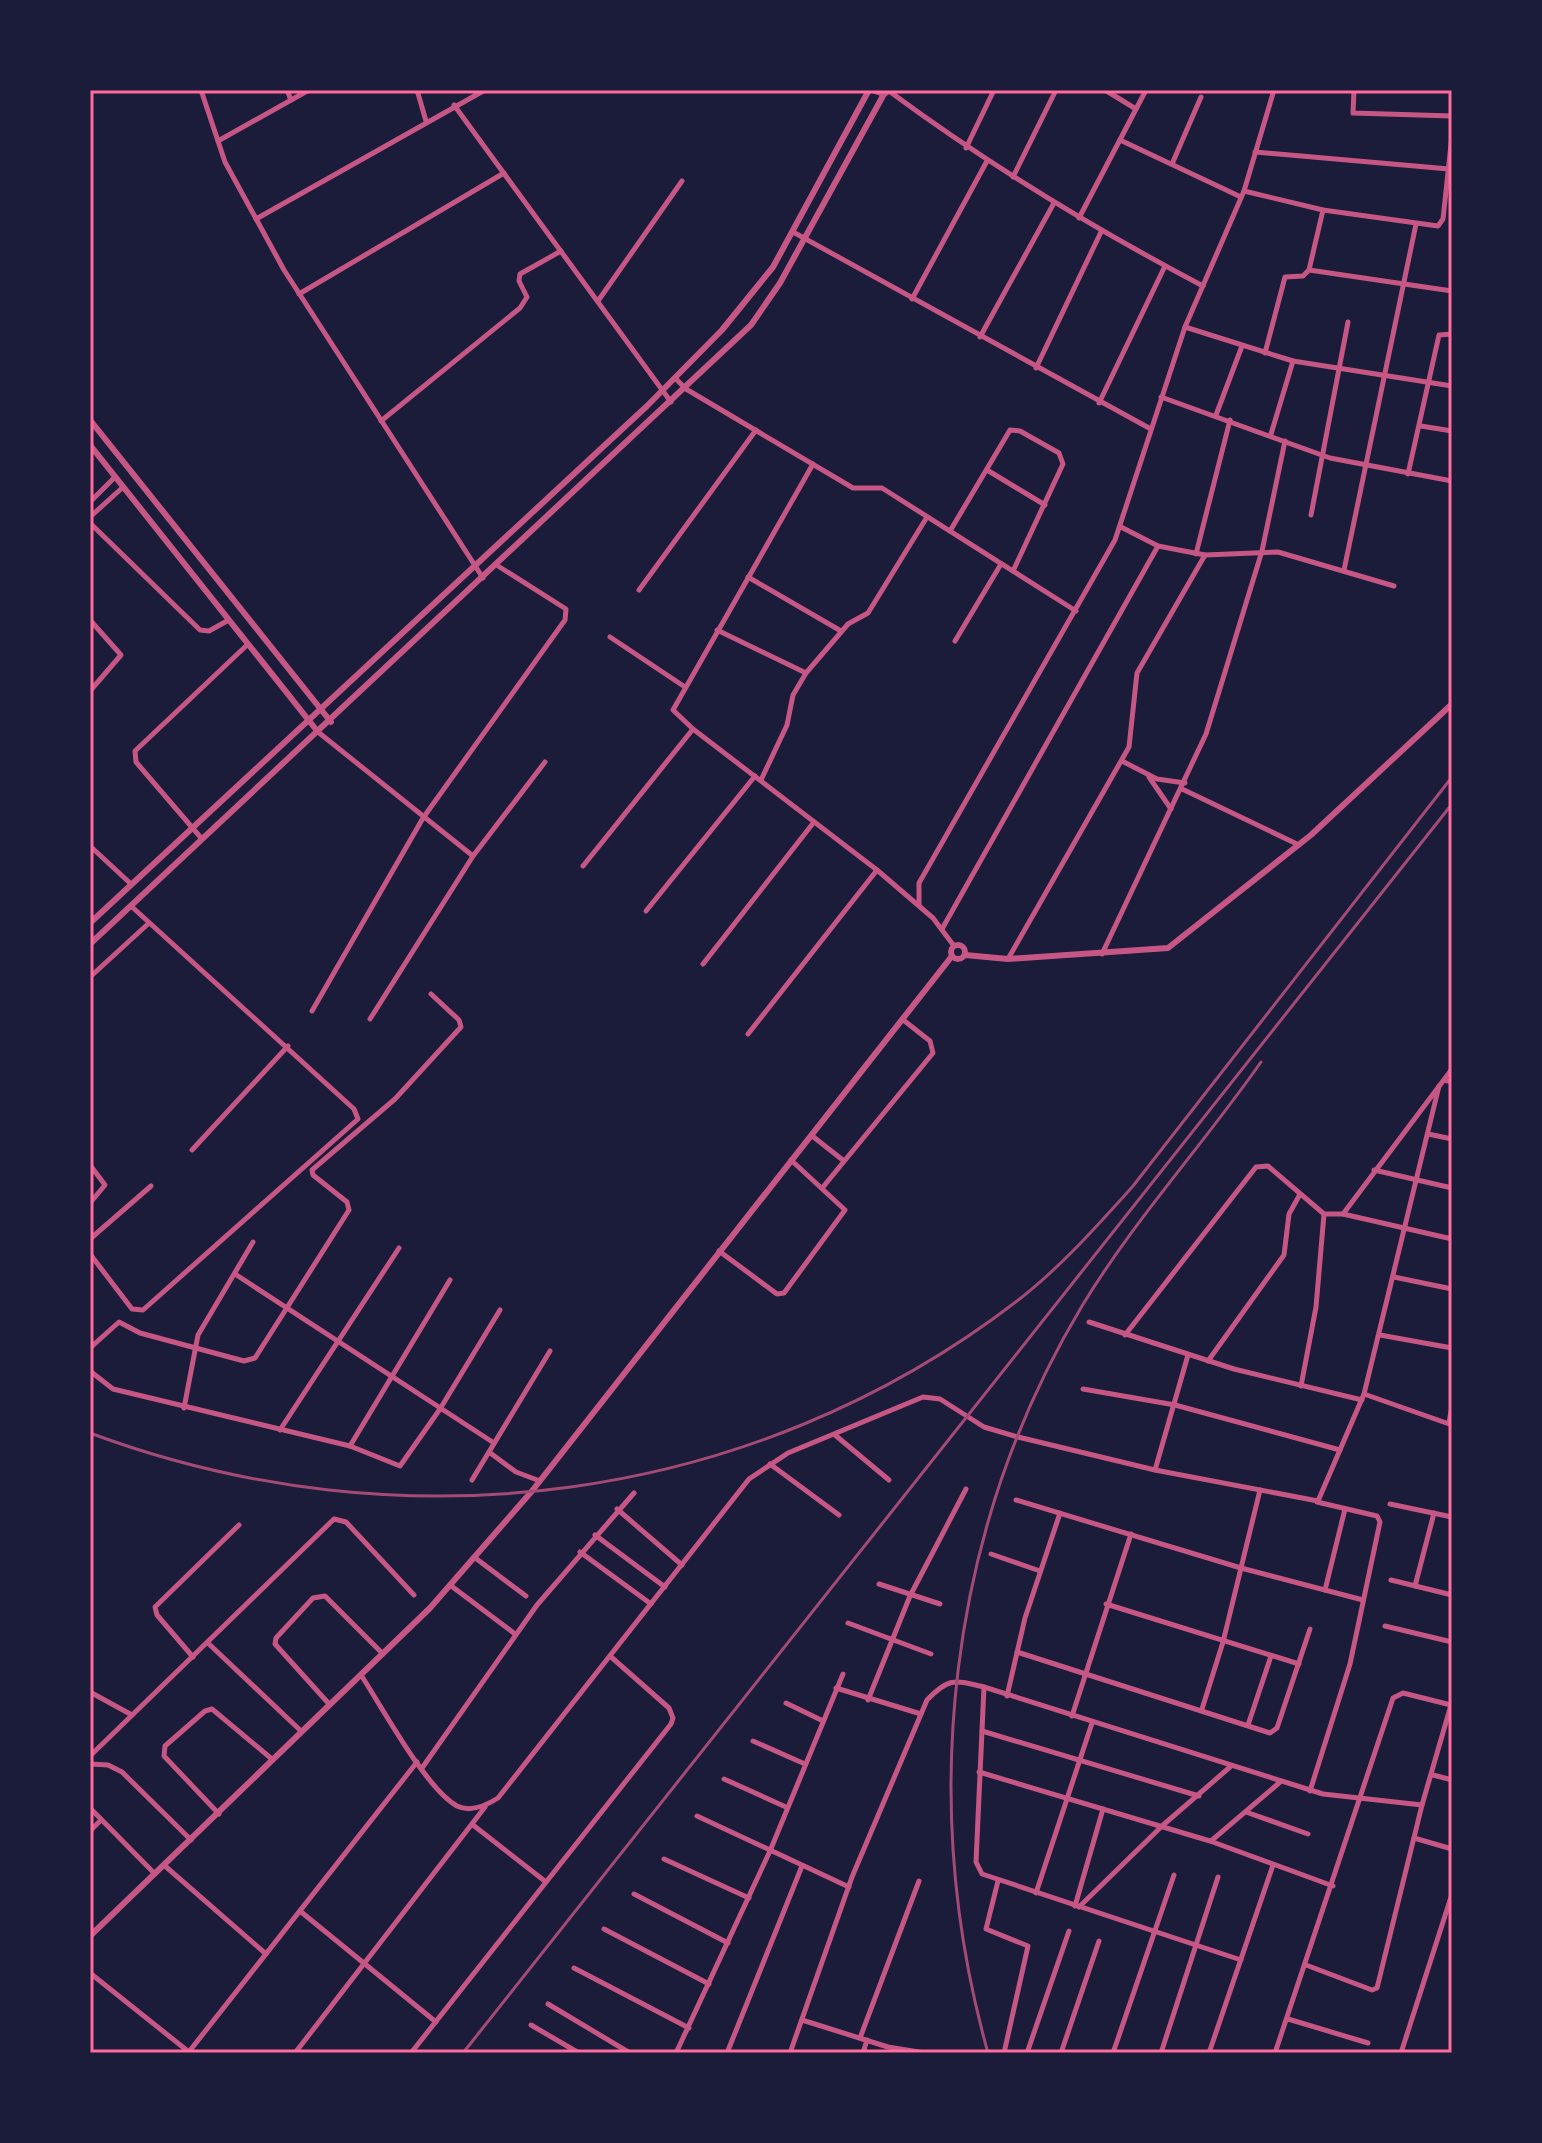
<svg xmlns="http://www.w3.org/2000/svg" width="1542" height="2143" font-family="'Alegreya Sans',sans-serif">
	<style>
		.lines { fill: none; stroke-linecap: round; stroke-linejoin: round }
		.minor { stroke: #c65784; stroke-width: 5 }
		.tertiary { stroke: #c65784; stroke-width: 6 }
		.rail { stroke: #a44b75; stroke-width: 3 }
		.neatline { fill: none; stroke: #ff6b9d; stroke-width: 3 }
	</style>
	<rect width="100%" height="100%" fill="#1b1b3a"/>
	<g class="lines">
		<g class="minor">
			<path d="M201,90L225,162L284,270L483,578"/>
			<path d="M287,90L291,100"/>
			<path d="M417,90L426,121"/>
			<path d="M1105,90L1136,109"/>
			<path d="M1354,90L1353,113L1452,116"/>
			<path d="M889,91C989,165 1093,228 1203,286"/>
			<path d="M454,105L671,402"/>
			<path d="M1120,140L1241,197"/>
			<path d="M218,141L309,90"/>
			<path d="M966,148L994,90"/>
			<path d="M1255,152L1449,169"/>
			<path d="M1172,164L1201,97"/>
			<path d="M1013,177L1056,90"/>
			<path d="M1244,191L1323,210L1438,226L1443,219L1452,135"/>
			<path d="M1079,218L1146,90"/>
			<path d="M256,219L485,90"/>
			<path d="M793,232L1149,428"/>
			<path d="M1309,270L1452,291"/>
			<path d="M299,294L504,173"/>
			<path d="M912,299L987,161"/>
			<path d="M598,301L682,181"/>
			<path d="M1185,327L1293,361L1452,386"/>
			<path d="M980,337L1054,203"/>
			<path d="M1265,353L1285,277L1303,276L1309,270L1323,210"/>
			<path d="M1036,368L1101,232"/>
			<path d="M675,378L686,389L853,488H882L1076,611"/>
			<path d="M1161,397L1330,458L1452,481"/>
			<path d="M1099,403L1165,266"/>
			<path d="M1216,415L1242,346"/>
			<path d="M381,421L520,308L527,297L519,281L520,274L561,251"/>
			<path d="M1421,426L1452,431"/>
			<path d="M1271,434L1293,361"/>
			<path d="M813,464L673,710L693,729L877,870L933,918L954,946"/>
			<path d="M987,470L1045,505"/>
			<path d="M1408,474L1439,335L1452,334"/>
			<path d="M90,502L114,478"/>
			<path d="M1311,515L1348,322"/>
			<path d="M90,517L122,488"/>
			<path d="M90,523L200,630L209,631L227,621"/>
			<path d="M950,531L1010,430L1020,431L1059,453L1063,464L1013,571"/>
			<path d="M1158,546L1205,555L1278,552L1394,586"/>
			<path d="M1196,554L1230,420"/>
			<path d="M1344,570L1416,224"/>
			<path d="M748,577L841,631"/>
			<path d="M639,590L756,430"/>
			<path d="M90,620L121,655L90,691"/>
			<path d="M717,630L806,673"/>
			<path d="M610,637L685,687"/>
			<path d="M955,641L1001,564"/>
			<path d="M318,732L473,856"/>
			<path d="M1122,761L1157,779L1185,783"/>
			<path d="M1149,777L1171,809"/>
			<path d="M761,780L787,725L793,695L806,673L848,624L868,613L927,517"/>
			<path d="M1182,789L1299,845"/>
			<path d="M202,839L136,762L135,751L247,645"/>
			<path d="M90,846L131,884"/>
			<path d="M583,866L693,729"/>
			<path d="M919,905V883L1115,540L1185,327L1244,191L1274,90"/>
			<path d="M646,911L755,776"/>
			<path d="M942,929L1158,546L1121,527"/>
			<path d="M1102,954L1206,734L1262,551L1285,441"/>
			<path d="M1008,959L1129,747L1137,673L1205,555"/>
			<path d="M703,964L814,822"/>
			<path d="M90,977L149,923"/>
			<path d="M312,1011L423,818L565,620L566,609L498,566"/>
			<path d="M370,1019L473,856L545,762"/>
			<path d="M748,1034L877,870"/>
			<path d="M1444,1080L1452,1082"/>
			<path d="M1428,1134L1452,1139"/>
			<path d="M811,1135L844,1161"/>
			<path d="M192,1150L288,1046"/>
			<path d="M90,1165L105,1185L90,1203"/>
			<path d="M1374,1170L1452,1188"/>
			<path d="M823,1187L933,1053L930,1041L902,1019"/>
			<path d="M1343,1214L1452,1239"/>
			<path d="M90,1239L151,1186"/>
			<path d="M719,1251L777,1294L784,1293L845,1210L791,1160"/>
			<path d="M90,1254L132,1309L143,1310L358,1119L354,1109L131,906"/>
			<path d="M235,1274L494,1443"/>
			<path d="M1394,1277L1452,1289"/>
			<path d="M1089,1322L1234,1369L1362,1400"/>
			<path d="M1125,1335L1256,1167L1268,1166L1324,1214H1343L1452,1069"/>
			<path d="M1380,1335L1452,1348"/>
			<path d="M90,1348L119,1322L140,1333L244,1361L255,1358L349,1210L347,1202L313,1175L312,1170L395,1099L461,1027L459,1020L431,994"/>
			<path d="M1208,1361L1284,1255L1289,1214L1299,1196"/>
			<path d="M90,1371L113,1389L350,1446L400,1466L440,1409L500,1310"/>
			<path d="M1301,1386L1316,1307L1324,1214"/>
			<path d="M1083,1389L1175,1405L1340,1450"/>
			<path d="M1364,1394L1452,1425"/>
			<path d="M184,1408L198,1335L253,1242"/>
			<path d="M1449,1423L1452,1406"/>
			<path d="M280,1430L399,1248"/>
			<path d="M835,1435L889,1480"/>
			<path d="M350,1446L450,1280"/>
			<path d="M489,1452L516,1472L540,1481"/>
			<path d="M770,1464L839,1515"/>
			<path d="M1155,1470L1188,1355"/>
			<path d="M472,1480L550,1351"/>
			<path d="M1016,1500L1241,1568L1363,1600"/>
			<path d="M1390,1504L1452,1517"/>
			<path d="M617,1509L682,1565"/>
			<path d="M595,1535L665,1587"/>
			<path d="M580,1552L651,1604"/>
			<path d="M991,1554L1040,1571"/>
			<path d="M474,1557L526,1596"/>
			<path d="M1391,1580L1452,1595"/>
			<path d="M879,1584L940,1604"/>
			<path d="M450,1585L515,1634"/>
			<path d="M1415,1586L1434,1513"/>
			<path d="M1325,1590L1345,1509"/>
			<path d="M1106,1604L1299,1664"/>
			<path d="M848,1623L931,1654"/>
			<path d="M1385,1626L1452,1642"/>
			<path d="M209,1644L301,1731"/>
			<path d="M1017,1652L1270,1733L1277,1728L1310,1629"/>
			<path d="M193,1657L157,1615L155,1607L239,1525"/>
			<path d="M361,1675C382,1707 426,1789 457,1806C471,1813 487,1805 498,1798L749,1479L788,1453L923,1397L940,1399L984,1427L1018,1437L1155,1470L1318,1501L1364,1394L1439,1086"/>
			<path d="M984,1687L976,1862L982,1874L1241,1960"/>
			<path d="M836,1688L921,1714"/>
			<path d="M90,1692L132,1715"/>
			<path d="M1007,1696L1025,1618L1060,1513"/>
			<path d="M868,1700L910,1596L966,1489"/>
			<path d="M786,1703L821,1720"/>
			<path d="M330,1705L275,1644L276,1638L313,1598L325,1596L383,1654"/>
			<path d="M1202,1709L1223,1642L1260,1490"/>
			<path d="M1072,1716L1131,1534"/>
			<path d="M1248,1725L1271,1656"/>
			<path d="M982,1731L1199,1796"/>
			<path d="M753,1741L805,1764"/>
			<path d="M90,1756L334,1519L346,1522L414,1595"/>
			<path d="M90,1764L108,1765L122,1772L191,1840"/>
			<path d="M422,1768L537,1605L634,1493"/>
			<path d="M979,1772L1210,1841L1333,1886"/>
			<path d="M1433,1775L1452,1780"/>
			<path d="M724,1779L786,1807"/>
			<path d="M1310,1791L1350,1664L1380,1522L1377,1516L1317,1502"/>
			<path d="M90,1808L155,1874"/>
			<path d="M1246,1812L1308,1834"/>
			<path d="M219,1814L164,1756L165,1746L205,1711L212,1709L273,1760"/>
			<path d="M697,1816L849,1887"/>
			<path d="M473,1825L546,1882"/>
			<path d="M90,1831L101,1820"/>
			<path d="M1414,1838L1452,1849"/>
			<path d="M1211,1841L1279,1783"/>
			<path d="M664,1859L749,1898"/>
			<path d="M165,1866L266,1954"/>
			<path d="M998,1881L986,1929L1028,1946L1004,2053"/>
			<path d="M1036,1893L1092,1723"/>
			<path d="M634,1894L728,1943"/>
			<path d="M1075,1906L1103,1809"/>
			<path d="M1079,1907L1162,1826L1230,1767"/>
			<path d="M300,1911L436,2022"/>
			<path d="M604,1929L709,1984"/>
			<path d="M1306,1965L1372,1990L1377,1988L1422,1805"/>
			<path d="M574,1968L689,2028"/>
			<path d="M90,1973L189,2052"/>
			<path d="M548,2004L630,2053"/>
			<path d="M1288,2019L1368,2043"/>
			<path d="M802,2020L888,2047L925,2053"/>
			<path d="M531,2025L579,2053"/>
			<path d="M860,2038L919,1881"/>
			<path d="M188,2053L417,1762"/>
			<path d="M295,2053L485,1807"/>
			<path d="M411,2053L671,1724L673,1718L669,1708L610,1656"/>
			<path d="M676,2053L770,1851L843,1674"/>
			<path d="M727,2053L802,1866"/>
			<path d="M790,2053L852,1877L927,1700C949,1677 955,1680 984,1687L1323,1794L1422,1805L1451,1705"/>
			<path d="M863,2053L867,2040"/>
			<path d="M1027,2053L1069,1931"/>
			<path d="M1061,2053L1099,1941"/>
			<path d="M1113,2053L1174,1875"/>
			<path d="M1161,2053L1218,1877"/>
			<path d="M1209,2053L1273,1865"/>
			<path d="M1275,2053L1393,1698L1403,1693L1451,1705"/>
			<path d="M1401,2053L1452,1894"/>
		</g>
		<g class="tertiary">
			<path d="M872,90L884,94L890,90"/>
			<path d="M90,420L331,722"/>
			<path d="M90,445L318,732"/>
			<path d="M90,923L647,406L722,330L773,267L869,90"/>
			<path d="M90,944L751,325L780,283L884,94"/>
			<circle cx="958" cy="952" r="7"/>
			<path d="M965,955L1008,959L1168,948L1311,835L1452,704"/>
			<path d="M90,1936L430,1608L532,1491L952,956"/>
		</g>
		<g class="rail">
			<path d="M90,1433C401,1549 752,1505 1017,1301C1060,1268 1097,1226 1133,1186L1452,777"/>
			<path d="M463,2053L1452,804"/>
			<path d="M988,2053C918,1803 947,1531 1082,1306C1134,1220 1203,1145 1261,1062"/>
		</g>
	</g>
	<rect width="1542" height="2143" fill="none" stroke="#1b1b3a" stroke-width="184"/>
	<rect x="92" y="92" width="1358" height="1959" class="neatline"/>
</svg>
